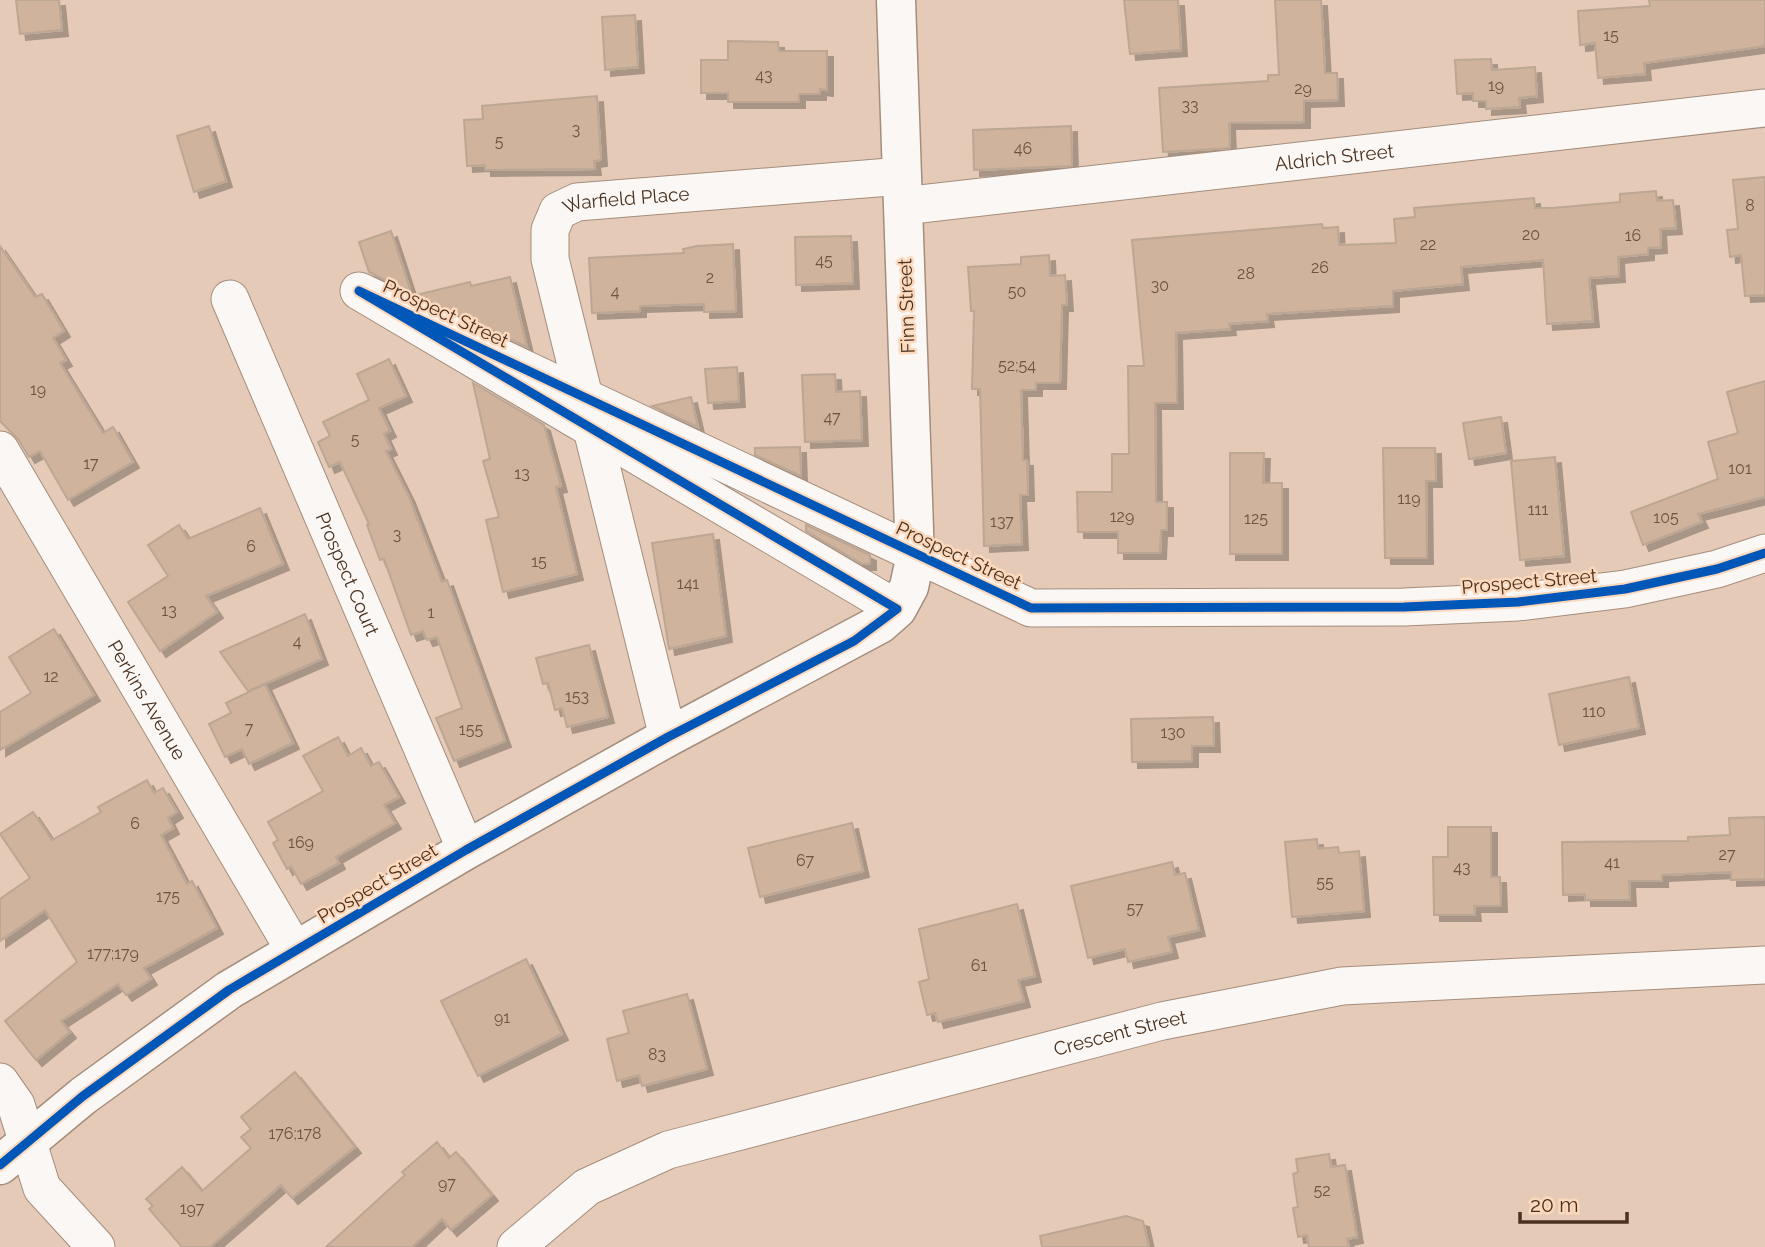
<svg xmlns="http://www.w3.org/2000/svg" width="1765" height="1247" font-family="Raleway,sans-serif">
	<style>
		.building { fill: #cfb39d; stroke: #bca694; stroke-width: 2; filter: url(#shadow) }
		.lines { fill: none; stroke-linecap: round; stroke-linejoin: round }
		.minor-casing { stroke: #a48d7c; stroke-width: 39 }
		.secondary-casing { stroke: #a48d7c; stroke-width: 41 }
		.minor { stroke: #fbf7f4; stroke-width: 37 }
		.secondary { stroke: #fbf7f4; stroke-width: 38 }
		.cycleway-casing { stroke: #fcd8bd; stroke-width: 13 }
		.cycleway { stroke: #0057b8; stroke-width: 9 }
		.labels { text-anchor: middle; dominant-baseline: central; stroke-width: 5; stroke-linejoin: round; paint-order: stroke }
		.number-label { font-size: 16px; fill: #6d5441 }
		.street-label { font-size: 19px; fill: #4a3220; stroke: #fcd8bd }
	</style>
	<defs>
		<filter id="shadow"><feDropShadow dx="6" dy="6" stdDeviation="0" flood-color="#0004"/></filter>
	</defs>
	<rect width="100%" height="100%" fill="#e5cbb7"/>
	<g class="building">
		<path d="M16,0H59L62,30L20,34Z"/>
		<path d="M1124,0H1178L1181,50L1130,54Z"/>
		<path d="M1275,0H1321L1325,73H1337L1338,100L1304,101V122L1229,123L1230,148L1163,152L1159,88L1268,81V75H1279Z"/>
		<path d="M1649,0H1765V46L1644,63L1645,74L1598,78L1595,43L1580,45L1578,11L1650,6Z"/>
		<path d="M635,15L638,67L605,70L602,17Z"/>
		<path d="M728,41L778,42L779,51H827V90L820,89V94H799V102H728V93H701V60H728Z"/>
		<path d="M1491,59L1492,70L1535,67L1537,96L1519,98L1520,107L1486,109V101H1473V93L1457,94L1455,60Z"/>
		<path d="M597,96L601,160L594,161L595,169L485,170V165L467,166L464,120L483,119L482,106Z"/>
		<path d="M209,126L226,181L194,192L177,136Z"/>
		<path d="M1071,126L1072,166L974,170L973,130Z"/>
		<path d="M1765,177V295L1745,296L1741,255L1730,257L1727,230L1738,229L1733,180Z"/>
		<path d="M1656,191L1657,201L1673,200L1676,228L1660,229L1661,247L1648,248V254L1618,257L1619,276L1589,278L1593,321L1547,324L1543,260L1461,267L1463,284L1393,291V306L1267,314L1268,321L1229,324L1230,329L1176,333L1177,403H1155L1156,502H1167V530H1161L1160,553H1118V532H1078L1077,492H1112V454H1129L1128,366H1144L1132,240L1322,224L1323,228L1338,227L1339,245L1396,243L1394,219L1415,217L1414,208L1534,198L1535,208H1552L1620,202V194Z"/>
		<path d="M391,231L410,289L406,290L369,272L359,242Z"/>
		<path d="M851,236L853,283L796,285L795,237Z"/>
		<path d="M733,244L736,311L704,312V304L640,306V311L592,313L589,258L684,253L683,249L697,246Z"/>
		<path d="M0,246L35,297L42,294L64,331L53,338L66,360L60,363L103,433L113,427L133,462L68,500L40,451L29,457L18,439L0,421Z"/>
		<path d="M1049,255L1050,276L1065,275L1067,305H1062L1060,383H1036V390H1021L1023,460H1027L1028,495H1020L1022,544L984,546L980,389H972L974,311H971L968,267L1021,264V257Z"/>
		<path d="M510,277L527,347L416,295L470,282L471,286Z"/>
		<path d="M389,359L406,396L379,408L390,431L384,434L391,449L386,451L409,497L442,582L447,580L505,741L454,761L436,718L462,708L437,637L427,640L423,631L411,635L384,559L380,560L367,525L369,524L340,462L329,467L318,442L330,436L323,422L369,400L357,374Z"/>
		<path d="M737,367L739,401L708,403L705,369Z"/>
		<path d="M835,374L836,392L860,391L862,440L805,442L802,375Z"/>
		<path d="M1765,381V497L1698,514L1702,522L1643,545L1631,512L1718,479L1708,442L1738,433L1727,392Z"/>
		<path d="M473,383L544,425L561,486L556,487L577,574L503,592L486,520L499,517L483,461L490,459Z"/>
		<path d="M691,397L698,427L652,406Z"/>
		<path d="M1501,417L1506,453L1469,459L1463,423Z"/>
		<path d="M800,447L801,476L755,455V448Z"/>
		<path d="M1383,448H1435L1436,481H1426L1427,558H1385Z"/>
		<path d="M1230,453H1264L1263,483H1282V554H1230Z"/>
		<path d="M1555,457L1564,556L1520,560L1511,461Z"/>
		<path d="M260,508L283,564L206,596L217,612L160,651L128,602L168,576L148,545L179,525L188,539Z"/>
		<path d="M806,525L870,555V564H862L806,531Z"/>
		<path d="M713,534L726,636L669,649L652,543Z"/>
		<path d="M305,614L322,659L248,691L220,652Z"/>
		<path d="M54,629L94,695L0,750V712L31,693L9,657Z"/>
		<path d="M589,645L608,717L567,727L562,708L555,710L548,683L543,684L536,658Z"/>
		<path d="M1629,677L1639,728L1559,745L1549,694Z"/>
		<path d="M265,684L293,743L249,764L242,749L225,757L209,724L231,713L226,703Z"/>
		<path d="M1213,717L1214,746H1192V761L1132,762L1131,719Z"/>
		<path d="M338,737L348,756L361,748L371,766L379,762L399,797L384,805L395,823L336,857L339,863L301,884L291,866L287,869L273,843L278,840L268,822L323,791L303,756Z"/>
		<path d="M147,780L154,793L163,788L177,812L168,818L173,828L161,835L187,884L192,881L217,928L144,968L151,979L126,995L118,984L61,1021L70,1032L36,1060L5,1021L77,962L45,910L0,941V899L30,878L0,834L33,812L52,840L101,812L98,807Z"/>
		<path d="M1765,817V879L1731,880V872L1662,875V881H1629L1630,900H1585V894L1563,895L1562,842L1688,841V837L1730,835L1729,818Z"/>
		<path d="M852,823L863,871L760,897L748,848Z"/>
		<path d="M1448,827H1491V877H1500L1501,906H1474L1475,915H1434L1433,857H1448Z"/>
		<path d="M1317,839L1318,849L1338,847L1339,853L1359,851L1364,911L1292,917L1285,842Z"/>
		<path d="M1172,862L1175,875L1185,873L1199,930L1168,937L1172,952L1128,962L1125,949L1088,958L1071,886Z"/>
		<path d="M1017,904L1035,976L1018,980L1024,1001L938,1022L935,1013L927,1015L919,982L929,979L919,929Z"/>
		<path d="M526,959L562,1034L478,1076L441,1001Z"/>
		<path d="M687,994L707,1069L642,1086L639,1075L617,1081L607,1039L629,1033L623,1011Z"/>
		<path d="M295,1072L355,1147L292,1198L281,1185L210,1247H182L149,1209L153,1206L146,1199L182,1167L202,1191L251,1148L241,1137L251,1129L241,1117Z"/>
		<path d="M437,1142L449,1158L456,1152L492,1195L451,1230L442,1219L412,1247H326L405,1175L402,1172Z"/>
		<path d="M1329,1154L1331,1167L1345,1165L1357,1237L1347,1239L1349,1247H1309L1307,1235L1298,1237L1293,1208L1298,1207L1293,1174L1298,1172L1296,1159Z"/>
		<path d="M1126,1216L1143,1221L1149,1247H1042L1040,1236Z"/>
	</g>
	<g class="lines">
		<defs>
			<g id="minor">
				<path id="s1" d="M903,206L1765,108"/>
				<path id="s2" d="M230,299L466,850"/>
				<path id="s3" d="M0,450L295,951"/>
				<path d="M897,609L359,291L1031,608L1404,607L1518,602L1625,589L1717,569L1765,553"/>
				<path id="s4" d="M668,737L550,259V230L558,211L577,202L902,176"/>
				<path d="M0,1082L16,1105L42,1188L96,1247"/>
				<path id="s5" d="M516,1247L587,1187L668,1150L1162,1021L1342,986L1765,965"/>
			</g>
			<path id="secondary" d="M0,1165L83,1096L229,990L466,850L668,737L880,624L897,609L909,587L915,559L896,0"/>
		</defs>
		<use href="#minor" class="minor-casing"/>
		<use href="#secondary" class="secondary-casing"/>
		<use href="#minor" class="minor"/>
		<use href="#secondary" class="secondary"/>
		<defs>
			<path id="cycleway" d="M0,1165L83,1096L229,990L466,850L668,737L854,641L897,609L359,291L1031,608L1404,607L1518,602L1625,589L1717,569L1765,553"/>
		</defs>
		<use href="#cycleway" class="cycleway-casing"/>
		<use href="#cycleway" class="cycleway"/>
	</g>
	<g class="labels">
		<g class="number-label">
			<text x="1611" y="35">15</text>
			<text x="764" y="75">43</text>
			<text x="1496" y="85">19</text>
			<text x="1303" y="88">29</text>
			<text x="1190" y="105">33</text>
			<text x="576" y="129">3</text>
			<text x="499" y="141">5</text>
			<text x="1023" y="148">46</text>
			<text x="1750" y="205">8</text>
			<text x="1531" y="234">20</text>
			<text x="1633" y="235">16</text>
			<text x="1428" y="244">22</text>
			<text x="824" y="260">45</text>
			<text x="1320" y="267">26</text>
			<text x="1246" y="273">28</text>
			<text x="710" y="277">2</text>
			<text x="1160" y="285">30</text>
			<text x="615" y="291">4</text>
			<text x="1017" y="291">50</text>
			<text x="1017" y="365">52;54</text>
			<text x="38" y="389">19</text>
			<text x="832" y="417">47</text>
			<text x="355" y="439">5</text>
			<text x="91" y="463">17</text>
			<text x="1740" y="468">101</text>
			<text x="522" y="473">13</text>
			<text x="1409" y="498">119</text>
			<text x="1538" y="509">111</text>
			<text x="1122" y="516">129</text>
			<text x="1666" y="517">105</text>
			<text x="1256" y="518">125</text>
			<text x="1002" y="521">137</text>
			<text x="397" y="534">3</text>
			<text x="251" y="546">6</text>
			<text x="539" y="561">15</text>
			<text x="688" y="583">141</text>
			<text x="169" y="610">13</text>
			<text x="431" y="612">1</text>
			<text x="297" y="641">4</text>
			<text x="51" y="676">12</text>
			<text x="577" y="696">153</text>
			<text x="1594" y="711">110</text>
			<text x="249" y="728">7</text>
			<text x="471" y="729">155</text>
			<text x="1173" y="732">130</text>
			<text x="135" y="823">6</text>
			<text x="301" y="842">169</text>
			<text x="1727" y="854">27</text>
			<text x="805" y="860">67</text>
			<text x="1612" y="862">41</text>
			<text x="1462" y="867">43</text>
			<text x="1325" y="882">55</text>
			<text x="168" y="896">175</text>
			<text x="1135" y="908">57</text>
			<text x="113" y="953">177;179</text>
			<text x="979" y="965">61</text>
			<text x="502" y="1017">91</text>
			<text x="657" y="1054">83</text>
			<text x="295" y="1133">176;178</text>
			<text x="447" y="1183">97</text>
			<text x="1322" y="1190">52</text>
			<text x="192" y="1208">197</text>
		</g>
		<g class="street-label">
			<text stroke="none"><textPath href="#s1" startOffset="434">Aldrich Street</textPath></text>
			<text stroke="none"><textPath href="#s4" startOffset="612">Warfield Place</textPath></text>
			<text transform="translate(906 306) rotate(-92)">Finn Street</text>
			<text transform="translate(446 313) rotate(25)">Prospect Street</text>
			<text transform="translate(959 555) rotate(25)">Prospect Street</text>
			<text stroke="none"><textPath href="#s2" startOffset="299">Prospect Court</textPath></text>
			<text transform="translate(1529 581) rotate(-5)">Prospect Street</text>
			<text stroke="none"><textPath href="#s3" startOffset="290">Perkins Avenue</textPath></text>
			<text transform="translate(377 883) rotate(-31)">Prospect Street</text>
			<text stroke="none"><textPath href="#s5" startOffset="649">Crescent Street</textPath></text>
		</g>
	</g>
	<path d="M1520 1212v10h107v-10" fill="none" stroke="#4a3220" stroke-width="3.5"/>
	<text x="1530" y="1212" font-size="21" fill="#4a3220" stroke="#fcd8bd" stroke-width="5" paint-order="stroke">20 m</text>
</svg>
